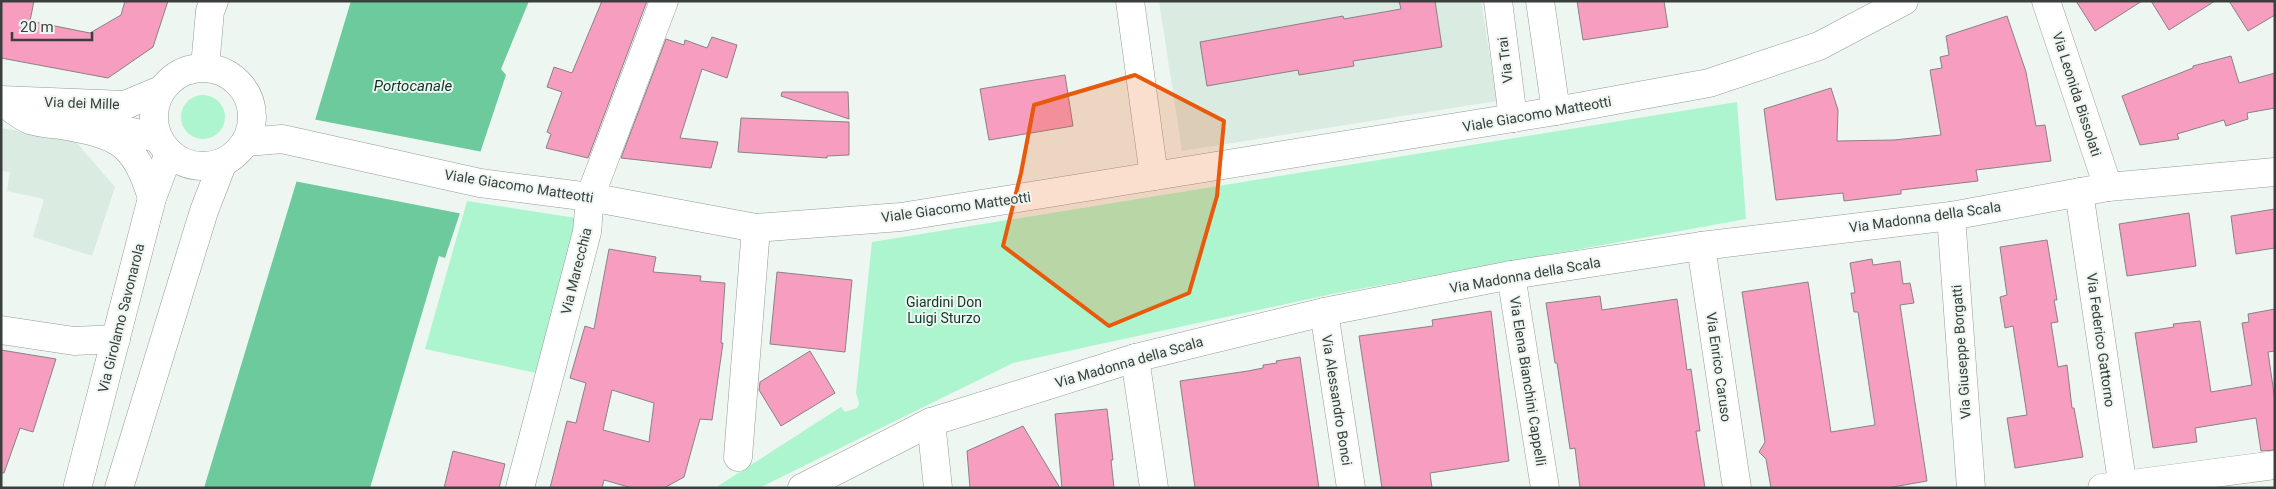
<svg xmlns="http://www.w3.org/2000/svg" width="2276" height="489" font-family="Roboto,sans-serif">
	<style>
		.built { fill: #daebe1 }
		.green { fill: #adf5ce }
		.water { fill: #6cca9c }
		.pier { fill: #eef6f1 }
		.building { fill: #f69dc0; stroke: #8a8285; fill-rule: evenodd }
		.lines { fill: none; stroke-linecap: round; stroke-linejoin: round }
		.minor-casing { stroke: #949c97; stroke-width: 29 }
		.tertiary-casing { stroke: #949c97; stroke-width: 29 }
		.secondary-casing { stroke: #949c97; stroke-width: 29 }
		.minor { stroke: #fff; stroke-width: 28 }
		.tertiary { stroke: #fff; stroke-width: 28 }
		.secondary { stroke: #fff; stroke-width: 28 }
		.marked { fill: #e8590c; fill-opacity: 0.2; stroke: #e8590c; stroke-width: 4; stroke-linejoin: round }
		.labels { text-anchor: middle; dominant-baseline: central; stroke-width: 4; stroke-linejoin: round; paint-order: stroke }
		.street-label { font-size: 14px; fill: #3a3e3c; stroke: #eef6f1 }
		.park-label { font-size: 14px; fill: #0f3926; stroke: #eef6f1 }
		.water-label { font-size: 15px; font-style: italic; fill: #0b3623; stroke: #eef6f1 }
	</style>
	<rect width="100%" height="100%" fill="#eef6f1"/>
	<g class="built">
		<path d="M1159,1H1481L1497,101L1182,151Z"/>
		<path d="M1,128L75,141L115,187L92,256L33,237L44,199L7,191L10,172L1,171Z"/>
	</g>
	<g class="green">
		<circle cx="203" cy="117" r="22"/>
		<path d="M1737,102L1746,219L1332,294L1013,363L759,488H715L841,407L845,412L857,408L859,403L856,393L872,242Z"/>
		<path d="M467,201L576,218L541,374L425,349Z"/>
	</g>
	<path class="water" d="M351,1H529L501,69L506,75L445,258L439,256L370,488H204Z"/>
	<path class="pier" d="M312,119L483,152L463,214L294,181Z"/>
	<g class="building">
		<path d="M1,1H34L30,21L90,33L121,15L125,1H168L153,47L108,78L1,58Z"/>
		<path d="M602,1H647L588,158L546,148L551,134L547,132L562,92L547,87L554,67L572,73Z"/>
		<path d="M1399,1H1435L1442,47L1353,61L1354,66L1299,75L1298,70L1207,86L1200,42L1343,16L1344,19L1401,9Z"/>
		<path d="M1577,1H1664L1668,27L1583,40Z"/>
		<path d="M2076,1H2142L2095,31Z"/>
		<path d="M2151,1H2215L2169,30Z"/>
		<path d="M2229,1H2275V15L2248,31Z"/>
		<path d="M2007,16L2026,72L2036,126L2045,125L2051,161L1976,170L1978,181L1901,190V194L1844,201L1843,193L1776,200L1764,109L1831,88L1838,110L1837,141L1894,140L1941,135L1930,70L1942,68L1940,57L1949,55L1946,36Z"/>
		<path d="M712,37L737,45L727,78L702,69L680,138L718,142L711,168L621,158L666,39L684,45L685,40L707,48Z"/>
		<path d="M2231,56L2239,83L2275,73V108L2247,113L2248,119L2226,126L2224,120L2177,134L2179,139L2140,145L2122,96L2193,68V66Z"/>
		<path d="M1065,75L1073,126L989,140L980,89Z"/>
		<path d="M782,92H848L849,119L781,96Z"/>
		<path d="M741,118L849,122V155L827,156V158L738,152Z"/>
		<path d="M2275,209V248L2236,254L2231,216Z"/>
		<path d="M2189,213L2196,266L2127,276L2119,224Z"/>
		<path d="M2047,240L2057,300H2054L2058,322L2051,323L2058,367L2067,365L2072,408H2074L2083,457L2015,468L2007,418L2027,415L2013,326L2005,328L2000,297L2007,295L2000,247Z"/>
		<path d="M609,249L656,257L653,272L701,276L700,281L725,283L721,343H723L712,420L700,419L684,477L664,488H632L604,480L602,488H550L567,421L576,423L586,383L570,378L585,326L594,329ZM612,390L654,403L649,442L603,430Z"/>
		<path d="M1872,259L1873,265L1900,261L1903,284L1910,283L1914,303L1900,305L1927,481L1887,488H1771L1766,459L1759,452L1765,442L1742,292L1808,282L1831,432L1875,425L1858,312H1854L1851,293H1855L1850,263Z"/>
		<path d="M777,272L852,280L845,352L770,344Z"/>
		<path d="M1600,296L1602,310L1677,299L1687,370L1691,369L1700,431H1696L1705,488H1580L1575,448L1570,449L1557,363H1555L1546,303Z"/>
		<path d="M2275,309V351L2268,352L2275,401V450L2261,451L2256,418L2195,428L2197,442L2153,448L2135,333L2174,327L2173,324L2200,321L2211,392L2252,385L2242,323L2249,322L2248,314Z"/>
		<path d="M1491,311L1509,461L1430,473L1432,488H1382L1359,336L1433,326L1432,320Z"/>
		<path d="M1,350L56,359L33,432L20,428L4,473H1Z"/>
		<path d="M810,351L835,393L781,426L759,390L760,382Z"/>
		<path d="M1300,357L1319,488H1195L1180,381L1248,371L1263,368V365L1277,363L1276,361Z"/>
		<path d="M1107,409L1113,460H1111L1114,488H1062L1055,414Z"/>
		<path d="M1023,426L1060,488H970L967,451Z"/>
		<path d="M453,451L505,464L499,488H444Z"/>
	</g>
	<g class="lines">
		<defs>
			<g id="minor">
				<path d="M1130,1L1154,176"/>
				<path d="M1498,1L1513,118"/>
				<path d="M1540,1L1556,111"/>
				<path d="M2046,1L2108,187"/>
				<path d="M2079,192L2123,488"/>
				<path d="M1951,216L1971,488"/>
				<path d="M1701,246L1737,488"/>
				<path d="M1511,275L1545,488"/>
				<path d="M1324,312L1351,488"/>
				<path d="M1,330L74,341L116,339"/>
				<path d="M1135,358L1154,488"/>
				<path d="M931,422L938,488"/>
				<path d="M738,457L756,228"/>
				<path d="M520,488L587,232L590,197L664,1"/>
				<path d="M802,488L931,422L1135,358L1324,312L1511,275L1701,246L1951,216L2108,187L2275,172"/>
				<path d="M2102,488L2275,465"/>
			</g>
			<g id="tertiary">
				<path d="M205,67L210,11L214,1"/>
				<path d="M1,101C10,107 20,116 30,120C40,123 51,124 61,125C117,135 134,140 152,198"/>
				<path d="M78,485L152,198L169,153"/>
				<path d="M119,488L204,211L223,162"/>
			</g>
			<g id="secondary">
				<circle cx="203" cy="117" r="49"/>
				<path d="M1,100L125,105L161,90"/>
				<path d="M65,117L158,138"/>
				<path d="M246,142L282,139L480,183L590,197L756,228L901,217L1556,111L1709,83L1819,46L1904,1"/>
			</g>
		</defs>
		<use href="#minor" class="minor-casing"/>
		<use href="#tertiary" class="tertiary-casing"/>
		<use href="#secondary" class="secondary-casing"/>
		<use href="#minor" class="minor"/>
		<use href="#tertiary" class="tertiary"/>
		<use href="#secondary" class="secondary"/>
	</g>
	<path class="marked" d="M1135,75L1224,121L1217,196L1189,293L1109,326L1003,246L1021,173L1034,105Z"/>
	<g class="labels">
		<g class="street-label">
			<text transform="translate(1505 60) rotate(-97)">Via Trai</text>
			<text transform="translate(2077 94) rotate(72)">Via Leonida Bissolati</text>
			<text transform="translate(82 103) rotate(2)">Via dei Mille</text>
			<text transform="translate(1537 114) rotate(-10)">Viale Giacomo Matteotti</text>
			<text transform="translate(519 186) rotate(9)">Viale Giacomo Matteotti</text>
			<text transform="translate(956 207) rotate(-8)">Viale Giacomo Matteotti</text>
			<text transform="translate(1925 217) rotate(-8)">Via Madonna della Scala</text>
			<text transform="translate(576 271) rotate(-76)">Via Marecchia</text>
			<text transform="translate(1525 275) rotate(-10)">Via Madonna della Scala</text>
			<text transform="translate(121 318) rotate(-76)">Via Girolamo Savonarola</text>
			<text transform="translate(2101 340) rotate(82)">Via Federico Gattorno</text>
			<text transform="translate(1961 352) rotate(-94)">Via Giuseppe Borgatti</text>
			<text transform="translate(1129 362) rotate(-16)">Via Madonna della Scala</text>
			<text transform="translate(1719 367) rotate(82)">Via Enrico Caruso</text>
			<text transform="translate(1528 381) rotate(81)">Via Elena Bianchini Cappelli</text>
			<text transform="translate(1337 400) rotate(81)">Via Alessandro Bonci</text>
		</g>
		<g class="park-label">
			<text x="944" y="302">Giardini Don<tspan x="944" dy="16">Luigi Sturzo</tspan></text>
		</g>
		<g class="water-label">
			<text x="413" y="86">Portocanale</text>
		</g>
	</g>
	<rect width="2276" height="489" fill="none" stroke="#3a3e3c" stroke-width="5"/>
	<path d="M12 32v8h80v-8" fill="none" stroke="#3a3e3c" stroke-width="2.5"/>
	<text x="20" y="32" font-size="15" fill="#3a3e3c" stroke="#eef6f1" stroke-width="4" paint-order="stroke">20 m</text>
</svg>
